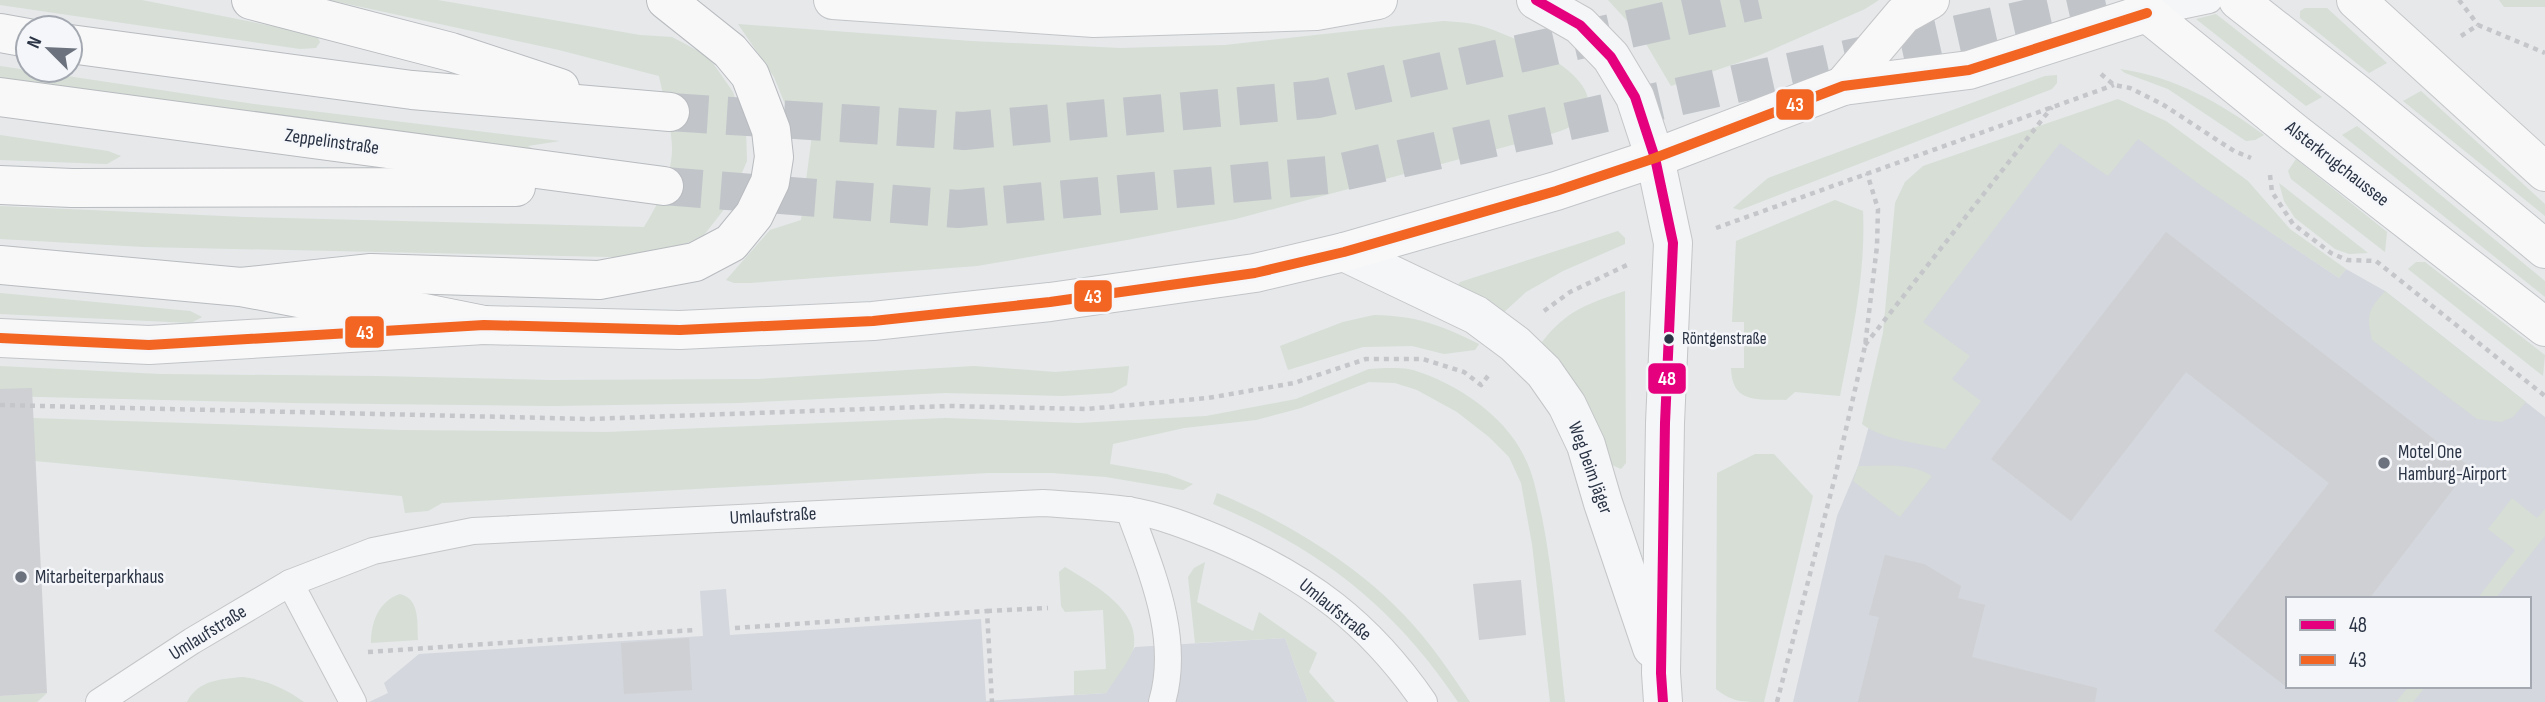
<svg xmlns="http://www.w3.org/2000/svg" width="2545" height="702" font-family="'Sofia Sans Condensed',sans-serif">
	<style>
		.built { fill: #d4d7dd; fill-rule: evenodd }
		.green { fill: #d6ded6 }
		.building { fill: #ced0d3 }
		.lines { fill: none; stroke-linecap: round; stroke-linejoin: round }
		.trunk-tunnel { stroke: #c1c4c9; stroke-width: 38; stroke-dasharray: 38 19; stroke-linecap: butt }
		.service-casing { stroke: #c4c6c8; stroke-width: 28 }
		.tertiary-casing { stroke: #c4c6c8; stroke-width: 40 }
		.secondary-casing { stroke: #c4c6c8; stroke-width: 40 }
		.primary-casing { stroke: #c2c5c8; stroke-width: 40 }
		.trunk-casing { stroke: #b8bbbf; stroke-width: 40 }
		.path { stroke: #c5c6ca; stroke-width: 4.5; stroke-dasharray: 5 5; stroke-linecap: butt }
		.service { stroke: #f5f6f7; stroke-width: 26 }
		.tertiary { stroke: #f5f6f7; stroke-width: 38 }
		.secondary { stroke: #f8f8f8; stroke-width: 38 }
		.primary { stroke: #f8f8f8; stroke-width: 38 }
		.trunk { stroke: #f8f8f8; stroke-width: 38 }
		.bus-1-casing { stroke: #f4f6f9; stroke-width: 16 }
		.bus-2-casing { stroke: #f4f6f9; stroke-width: 16 }
		.bus-1 { stroke: #e5007d; stroke-width: 10 }
		.bus-2 { stroke: #f26522; stroke-width: 10 }
		.bus-dot { fill: #2b3445; stroke: #f4f6f9; stroke-width: 2.5 }
		.poi-dot { fill: #6c737f; stroke: #f4f6f9; stroke-width: 2.5 }
		.labels { text-anchor: middle; dominant-baseline: central; stroke-width: 5; stroke-linejoin: round; paint-order: stroke }
		.bus-label { font-size: 17px; fill: #2b3445; stroke: #f4f6f9; text-anchor: start }
		.street-label { font-size: 19px; fill: #2b3445; stroke: #f4f6f9 }
		.poi-label { font-size: 19px; fill: #2b3445; stroke: #f4f6f9; text-anchor: start }
		.line-badge { stroke: #f4f6f9; stroke-width: 2.5 }
		.badge-label { font-size: 19px; text-anchor: middle; font-weight: bold; fill: #fff }
	</style>
	<rect width="100%" height="100%" fill="#e6e8ea"/>
	<g class="built">
		<path d="M2147,122L2269,231L2339,278L2346,269L2385,291L2545,417V702H1793L1837,516L1858,466L1897,324L2053,124ZM2288,599H2529V686H2288Z"/>
		<path d="M726,589L730,635L981,619L986,701L1106,693L1135,647L1285,638L1308,702H369L388,693L384,683L419,654L703,636L700,591Z"/>
	</g>
	<g class="green">
		<path d="M0,0H142L302,32L317,36L320,42L316,48L300,49L0,5Z"/>
		<path d="M329,0H438L640,35L672,37L708,56L733,92L746,130L747,161L729,203L704,235L656,258L144,247L0,239V206L245,217L644,227C658,205 671,177 672,151C673,132 663,95 659,76L559,50Z"/>
		<path d="M1608,0H1879L1865,9L1760,55L1671,86L1642,37Z"/>
		<path d="M2499,0H2545V7H2504Z"/>
		<path d="M2305,8H2327L2387,63L2369,73L2300,18V11Z"/>
		<path d="M2216,14L2322,97L2306,106L2196,19Z"/>
		<path d="M1443,21C1455,22 1469,22 1481,26C1507,33 1626,83 1576,123C1565,132 1544,135 1531,140L1236,219L1127,240L977,266L750,283H734L726,280L770,230L801,220L813,127L787,109L774,77L738,24L971,41L1120,48L1225,45Z"/>
		<path d="M0,66L254,104L560,141L528,146L555,160L0,81Z"/>
		<path d="M2120,69C2175,77 2219,102 2264,135L2255,140L2246,141L2168,89L2125,73Z"/>
		<path d="M2057,75V83L2052,89L1740,210L1733,208L1768,178L2045,76Z"/>
		<path d="M2421,91L2545,204V216L2403,101Z"/>
		<path d="M2118,99L2166,121L2248,181L2290,229L2346,269L2339,278L2203,187L2138,139L2108,176L2060,143L1923,322L1970,356L1952,379L1981,401L1945,449C1920,444 1881,439 1862,424L1883,333L1895,203L1905,182L1923,166Z"/>
		<path d="M2357,126L2545,281V297L2342,135Z"/>
		<path d="M0,135L108,151L121,156L107,164L0,160Z"/>
		<path d="M2296,159L2387,232L2385,252L2291,179L2288,171Z"/>
		<path d="M2279,183L2368,253L2349,254L2335,249L2295,218L2284,201Z"/>
		<path d="M1835,200L1863,211C1866,273 1852,335 1840,396L1795,392L1786,400C1757,399 1732,404 1731,368H1744V322H1732L1736,241Z"/>
		<path d="M1618,231L1625,238V244L1563,271L1526,292L1502,314L1457,287L1460,282Z"/>
		<path d="M2416,262H2425L2545,355L2543,376L2408,269Z"/>
		<path d="M1625,291L1626,463L1621,469L1612,465C1592,421 1572,380 1542,342C1568,309 1588,304 1625,291Z"/>
		<path d="M2385,291L2526,402L2513,417L2501,422L2477,419L2372,340C2366,315 2368,310 2385,291Z"/>
		<path d="M0,293L190,311L202,317L191,323L0,314Z"/>
		<path d="M1374,315C1418,316 1440,325 1479,344L1475,350L1444,354L1412,346L1363,347L1288,370L1280,346L1343,322Z"/>
		<path d="M0,366L160,374L376,376L550,380L758,379L974,366L1055,372L1129,366L1127,385L1112,393L1063,396L945,393L738,403L552,406L292,403L0,396Z"/>
		<path d="M1386,368C1395,368 1405,368 1413,370C1456,383 1504,415 1524,456C1534,475 1537,496 1542,517C1554,578 1558,641 1565,702H1550L1532,544L1521,483L1509,457L1489,437L1457,412L1417,390L1395,383L1369,382L1301,408L1256,420L1184,428L1113,444L1110,464L1167,474L1193,484L1183,490L1106,477L1052,473H988L442,503L428,511L405,513L402,496L35,461L0,417L400,430L606,432L946,418L1079,423L1206,416L1296,399L1369,369Z"/>
		<path d="M1755,454H1774L1813,496L1764,702C1742,702 1732,702 1716,689L1717,473Z"/>
		<path d="M1858,466C1882,466 1911,462 1932,476L1900,517L1853,481Z"/>
		<path d="M1217,493C1282,519 1357,564 1405,616C1430,642 1450,672 1470,702H1458C1394,606 1319,548 1213,504Z"/>
		<path d="M2512,498L2537,518L2545,509V536L2495,599H2477L2515,550L2488,529Z"/>
		<path d="M1205,562L1197,602L1253,631L1259,612L1317,653L1309,672L1335,702H1308L1285,638L1195,643L1188,577L1194,568Z"/>
		<path d="M1065,567C1091,583 1139,608 1134,646C1133,657 1113,682 1106,693L1074,695V671L1106,669L1103,610L1065,612L1061,606L1059,572Z"/>
		<path d="M400,594C420,599 417,622 418,640L371,643C371,622 379,601 400,594Z"/>
		<path d="M243,677C266,680 285,688 304,702H187C198,680 221,679 243,677Z"/>
		<path d="M2409,686H2426L2413,702H2396Z"/>
		<path d="M47,693L37,702H0V696Z"/>
	</g>
	<g class="building">
		<path d="M2166,232L2470,467L2369,599H2288V688L2214,631L2329,483L2186,372L2071,521L1991,459Z"/>
		<path d="M32,388L47,693L0,696V389Z"/>
		<path d="M1885,555L1924,564L1961,586L1958,598L1985,605L1972,657L2097,688L2095,702H1858L1879,617L1869,615Z"/>
		<path d="M1521,580L1526,635L1479,640L1473,584Z"/>
		<path d="M689,638L692,690L624,694L621,643Z"/>
	</g>
	<g class="lines">
		<g class="trunk-tunnel">
			<path d="M670,112L964,131L1318,99L1758,0"/>
			<path d="M664,186L958,209L1328,175L2111,0"/>
		</g>
		<defs>
			<g id="service">
				<path d="M2147,13L2209,0"/>
				<path d="M1129,510C1151,571 1181,637 1162,702"/>
				<path d="M290,583L353,702"/>
				<path d="M99,702L192,641L290,583L373,551L473,531L1043,503C1071,505 1100,506 1128,510C1160,515 1190,527 1219,539C1308,577 1369,622 1424,702"/>
			</g>
			<g id="tertiary">
				<path d="M1536,0L1580,25L1611,57L1635,97L1655,158L1673,243L1665,423L1661,673L1663,702"/>
				<path d="M1344,252L1476,315L1515,344L1544,372L1567,405L1586,445L1603,503L1652,648"/>
			</g>
			<g id="secondary">
				<path d="M2356,0L2545,172"/>
				<path d="M1843,86L1903,15L1930,0"/>
			</g>
			<g id="primary">
				<path d="M833,0L1094,18L1316,11L1378,0"/>
				<path d="M2238,0L2360,96L2545,249"/>
				<path d="M0,338L149,345L484,325L680,330L873,321L1050,302L1255,273L1344,252L1556,191L1655,158L1843,86L1969,70L2147,13L2295,133L2545,327"/>
			</g>
			<g id="trunk">
				<path d="M251,0L451,52L560,88"/>
				<path d="M0,33L28,38"/>
				<path d="M70,44L412,90L670,112"/>
				<path d="M0,97L664,186"/>
				<path d="M0,185L72,188L516,187"/>
				<path d="M0,265L241,287L309,300L419,312L484,325"/>
				<path d="M241,287L371,273L599,280L695,262L731,243L754,215L770,182L774,157L771,130L750,75L730,51L666,0"/>
			</g>
		</defs>
		<use href="#service" class="service-casing"/>
		<use href="#tertiary" class="tertiary-casing"/>
		<use href="#secondary" class="secondary-casing"/>
		<use href="#primary" class="primary-casing"/>
		<use href="#trunk" class="trunk-casing"/>
		<g class="path">
			<path d="M2459,0L2478,25"/>
			<path d="M2461,36L2478,25L2545,53"/>
			<path d="M2101,74L2114,85L2130,88L2162,104L2234,151L2251,158"/>
			<path d="M2270,175L2272,192L2293,224L2331,253L2347,260L2376,261L2545,396"/>
			<path d="M1716,228L2114,85"/>
			<path d="M1544,311L1570,292L1627,265"/>
			<path d="M1865,345L2052,107"/>
			<path d="M0,405L590,419L949,406L1087,409L1208,398L1294,383L1366,359H1423L1464,372L1481,385L1488,376"/>
			<path d="M987,611L1048,608"/>
			<path d="M735,628L987,611L992,702"/>
			<path d="M368,652L695,630"/>
			<path d="M1777,702L1835,477L1865,346L1877,246L1878,209L1867,173"/>
		</g>
		<use href="#service" class="service"/>
		<use href="#tertiary" class="tertiary"/>
		<use href="#secondary" class="secondary"/>
		<use href="#primary" class="primary"/>
		<use href="#trunk" class="trunk"/>
		<defs>
			<path id="bus-1" d="M1536,0L1580,25L1611,57L1635,97L1655,158L1673,243L1665,423L1661,673L1663,702"/>
			<path id="bus-2" d="M0,338L149,345L484,325L680,330L873,321L1050,302L1255,273L1344,252L1556,191L1655,158L1843,86L1969,70L2147,13"/>
		</defs>
		<use href="#bus-1" class="bus-1-casing"/>
		<use href="#bus-2" class="bus-2-casing"/>
		<use href="#bus-1" class="bus-1"/>
		<use href="#bus-2" class="bus-2"/>
	</g>
	<circle class="bus-dot" cx="1669" cy="339" r="6"/>
	<g class="poi-dot">
		<circle cx="2384" cy="463" r="7"/>
		<circle cx="21" cy="577" r="7"/>
	</g>
	<g class="labels">
		<g class="bus-label">
			<text x="1682" y="339">Röntgenstraße</text>
		</g>
		<g class="street-label">
			<text transform="translate(332 142) rotate(8)">Zeppelinstraße</text>
			<text transform="translate(2337 164) rotate(38)">Alsterkrugchaussee</text>
			<text transform="translate(1590 468) rotate(70)">Weg beim Jäger</text>
			<text transform="translate(773 516) rotate(-3)">Umlaufstraße</text>
			<text transform="translate(1335 610) rotate(39)">Umlaufstraße</text>
			<text transform="translate(208 633) rotate(-32)">Umlaufstraße</text>
		</g>
		<g class="poi-label">
			<text x="2398" y="452">Motel One<tspan x="2398" dy="22">Hamburg-Airport</tspan></text>
			<text x="35" y="577">Mitarbeiterparkhaus</text>
		</g>
	</g>
	<g class="line-badge">
		<rect x="1775" y="88" width="40" height="33" rx="7" fill="#f26522"/>
		<rect x="1073" y="279" width="40" height="34" rx="7" fill="#f26522"/>
		<rect x="344" y="315" width="41" height="34" rx="7" fill="#f26522"/>
		<rect x="1647" y="362" width="40" height="33" rx="7" fill="#e5007d"/>
	</g>
	<g class="badge-label">
		<text x="1795" y="111">43</text>
		<text x="1093" y="303">43</text>
		<text x="365" y="339">43</text>
		<text x="1667" y="385">48</text>
	</g>
	<rect x="2286" y="597" width="245" height="91" fill="#f4f6f9" stroke="#a4a8b1" stroke-width="2"/>
	<rect x="2300" y="620" width="35" height="10" fill="#e5007d" stroke="#a4a8b1" stroke-width="2"/>
	<text x="2349" y="632" font-size="21" fill="#2b3445">48</text>
	<rect x="2300" y="655" width="35" height="10" fill="#f26522" stroke="#a4a8b1" stroke-width="2"/>
	<text x="2349" y="667" font-size="21" fill="#2b3445">43</text>
	<g transform="translate(49 49) rotate(294)"><circle r="33" fill="#f4f6f9" stroke="#a4a8b1" stroke-width="2"/>
	<path d="M0-5L12 26L0 18L-12 26Z" fill="#6c737f"/>
	<text y="-10" font-size="19" font-weight="bold" text-anchor="middle" fill="#2b3445">N</text>
	</g>
</svg>
